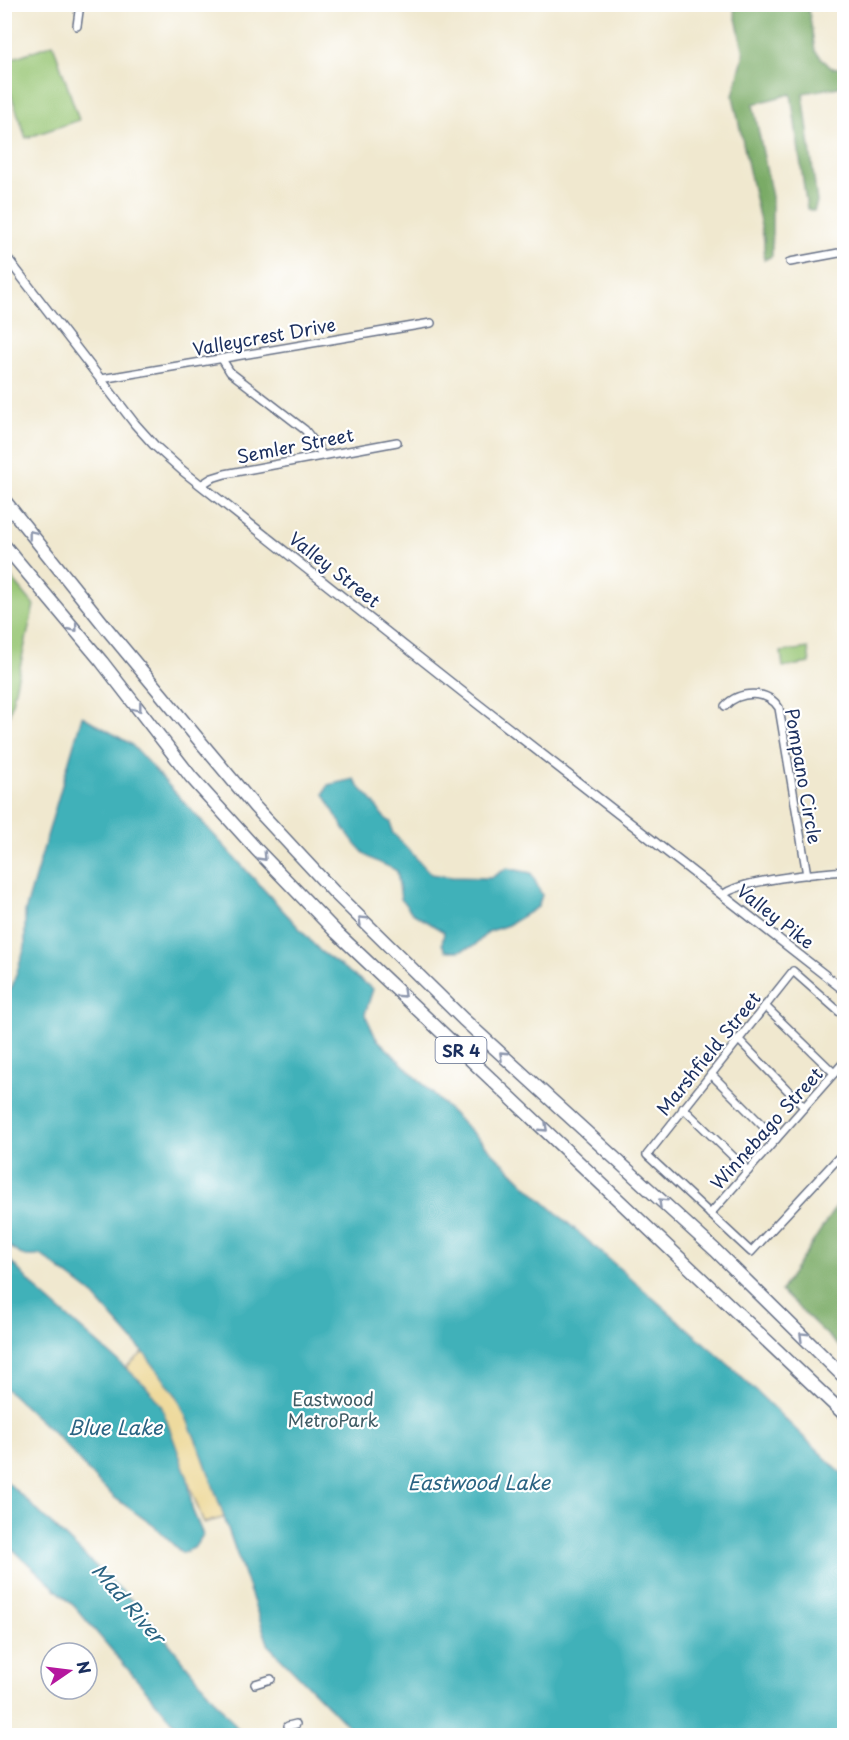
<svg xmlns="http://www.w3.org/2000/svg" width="849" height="1740" font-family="'Playpen Sans',sans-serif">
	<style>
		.green { fill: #98c674; stroke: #5a7a69; stroke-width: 1.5 }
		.forest { fill: #7aab66; stroke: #4a6d62; stroke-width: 1.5 }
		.sand { fill: #eeda9e; stroke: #84847e; stroke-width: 1.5 }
		.water { fill: #40b1b9; stroke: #2e708c; stroke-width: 1.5 }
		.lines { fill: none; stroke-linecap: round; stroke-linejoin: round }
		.minor-casing { stroke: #667086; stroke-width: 10 }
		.tertiary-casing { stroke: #667086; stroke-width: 11 }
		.motorway-casing { stroke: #667086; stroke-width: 15 }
		.minor { stroke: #fff; stroke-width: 7 }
		.tertiary { stroke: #fff; stroke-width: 8 }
		.motorway { stroke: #fff; stroke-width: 12 }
		.oneway { stroke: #8d97ae }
		.labels { text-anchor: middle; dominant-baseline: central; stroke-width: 4.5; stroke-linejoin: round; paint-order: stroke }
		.shield { fill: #fff; stroke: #5f6d8e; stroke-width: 1.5 }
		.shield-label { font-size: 16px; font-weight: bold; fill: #1b2f5e }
		.street-label { font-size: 18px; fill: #1b2f5e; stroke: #fff }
		.park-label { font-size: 18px; fill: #405c65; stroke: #fff }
		.water-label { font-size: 20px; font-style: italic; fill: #2a6382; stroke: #fff }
	</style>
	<rect width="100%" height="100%" fill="#fff"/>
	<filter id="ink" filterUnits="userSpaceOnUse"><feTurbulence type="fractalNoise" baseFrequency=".0167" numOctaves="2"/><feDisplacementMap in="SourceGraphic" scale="12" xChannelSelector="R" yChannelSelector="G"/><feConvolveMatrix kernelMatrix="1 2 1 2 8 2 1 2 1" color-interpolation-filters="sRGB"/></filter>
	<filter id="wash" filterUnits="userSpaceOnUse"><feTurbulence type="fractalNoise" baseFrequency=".008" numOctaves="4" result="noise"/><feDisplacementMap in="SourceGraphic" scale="24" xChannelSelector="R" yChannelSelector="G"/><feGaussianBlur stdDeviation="1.35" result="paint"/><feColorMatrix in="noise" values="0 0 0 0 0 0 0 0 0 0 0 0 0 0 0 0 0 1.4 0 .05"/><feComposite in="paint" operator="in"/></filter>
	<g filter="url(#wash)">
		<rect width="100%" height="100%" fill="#f0e8cf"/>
		<g class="green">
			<path d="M53,44L79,120L26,138L5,77V61Z"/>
			<path d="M5,570L34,605L5,734Z"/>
			<path d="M808,648L810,663L783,667L781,652Z"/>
		</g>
		<g class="forest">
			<path d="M733,5H808L815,51L831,68H844V86L803,93L817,202L814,211L807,209L791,94L753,104L772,197V256L764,260V240L733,96L744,53Z"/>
			<path d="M844,1194V1351L781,1291Z"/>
		</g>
		<path class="sand" d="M145,1351L170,1381L187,1414L226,1517L204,1523L163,1417L155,1401L126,1367Z"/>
		<g class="water">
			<path d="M82,716L131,744L320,951L373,989L365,1014L376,1038L535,1194L730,1366L844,1476V1735H357L269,1646L203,1457L178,1398L146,1355L91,1293L41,1255C23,1259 18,1254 5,1242V997L12,987L25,947V912Z"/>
			<path d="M354,779C360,791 367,793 374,803C380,811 382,818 391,822L392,832L431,874L452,877L491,878L507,868L531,873L542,895L538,907L508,925L488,932L474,946L459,951H446L442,944L444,932L412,913L401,899L397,871C389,866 373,861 367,856C349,840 335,815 324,794L328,785Z"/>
			<path d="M5,1255L40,1293L145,1385L161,1405L188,1479L192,1509L203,1535L194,1548L182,1553L154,1526L115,1498L95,1479L61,1440L5,1388Z"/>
			<path d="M4,1479L142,1610L243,1735H184L75,1607L5,1542Z"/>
		</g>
	</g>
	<g filter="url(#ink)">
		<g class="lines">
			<defs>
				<g id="minor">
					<path d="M77,26L80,4"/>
					<path d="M790,262L844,252"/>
					<path d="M222,359L230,372L305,430L316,444L322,455"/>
					<path d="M101,379L431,323"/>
					<path d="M201,485L212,478L225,474L397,442"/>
					<path d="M725,706C739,691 767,689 779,708L807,875"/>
					<path d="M723,895C740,880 819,873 844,871"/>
					<path d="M765,1006L834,1073"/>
					<path d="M844,1016L793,971L647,1155L751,1252L844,1152"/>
					<path d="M738,1039L804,1107"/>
					<path d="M711,1074L776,1139"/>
					<path d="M683,1108L748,1171"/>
					<path d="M710,1214L844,1062"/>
					<path d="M255,1684L271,1679"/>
					<path d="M288,1726L296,1724"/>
				</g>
				<path id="tertiary" d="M4,254L135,424L154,445L183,471L479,705L844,990"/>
				<g id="motorway">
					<path d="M4,500L108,630L199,740L255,807L334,892L463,1019L715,1250L844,1377"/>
					<path d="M4,545L102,662L191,777L256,849L337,933L844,1414"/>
				</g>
			</defs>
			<use href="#minor" class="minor-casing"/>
			<use href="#tertiary" class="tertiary-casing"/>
			<use href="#motorway" class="motorway-casing"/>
			<use href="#minor" class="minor"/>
			<use href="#tertiary" class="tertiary"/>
			<use href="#motorway" class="motorway"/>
		</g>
		<defs><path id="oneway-chevron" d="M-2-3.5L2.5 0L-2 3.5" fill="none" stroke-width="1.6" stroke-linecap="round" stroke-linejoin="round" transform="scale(1.5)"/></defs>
		<g class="oneway">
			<use href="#oneway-chevron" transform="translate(32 534) rotate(-128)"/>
			<use href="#oneway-chevron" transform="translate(74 628) rotate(50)"/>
			<use href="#oneway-chevron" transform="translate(138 708) rotate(52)"/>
			<use href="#oneway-chevron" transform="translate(263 857) rotate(46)"/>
			<use href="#oneway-chevron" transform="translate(362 920) rotate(-136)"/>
			<use href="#oneway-chevron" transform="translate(402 994) rotate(43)"/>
			<use href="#oneway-chevron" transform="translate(503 1055) rotate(-137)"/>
			<use href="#oneway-chevron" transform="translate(544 1128) rotate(43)"/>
			<use href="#oneway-chevron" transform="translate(662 1202) rotate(-137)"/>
			<use href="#oneway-chevron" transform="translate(803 1336) rotate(-136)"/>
		</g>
	</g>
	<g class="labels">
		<rect class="shield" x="435.5" y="1037" width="51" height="26" rx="4.5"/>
		<g class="shield-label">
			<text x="461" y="1050">SR 4</text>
		</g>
		<g class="street-label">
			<text transform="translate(264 336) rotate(-10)">Valleycrest Drive</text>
			<text transform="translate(295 445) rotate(-11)">Semler Street</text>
			<text transform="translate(335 569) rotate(38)">Valley Street</text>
			<text transform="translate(804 776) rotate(80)">Pompano Circle</text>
			<text transform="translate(776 916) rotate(38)">Valley Pike</text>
			<text transform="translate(708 1053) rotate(-51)">Marshfield Street</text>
			<text transform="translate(766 1128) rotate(-48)">Winnebago Street</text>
		</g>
		<g class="park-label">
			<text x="333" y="1398">Eastwood<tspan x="333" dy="21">MetroPark</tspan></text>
		</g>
		<g class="water-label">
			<text x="115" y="1427">Blue Lake</text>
			<text x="479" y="1482">Eastwood Lake</text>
			<text transform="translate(129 1603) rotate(49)">Mad River</text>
		</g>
	</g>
	<rect width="849" height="1740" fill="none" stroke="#fff" stroke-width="24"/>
	<g transform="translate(69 1671) rotate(76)"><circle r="28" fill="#ffffff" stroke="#a4acbf" stroke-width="1.5"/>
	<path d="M0-4.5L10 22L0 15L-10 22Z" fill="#b5179e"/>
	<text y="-9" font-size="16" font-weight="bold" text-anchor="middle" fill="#1b2f5e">N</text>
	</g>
</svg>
